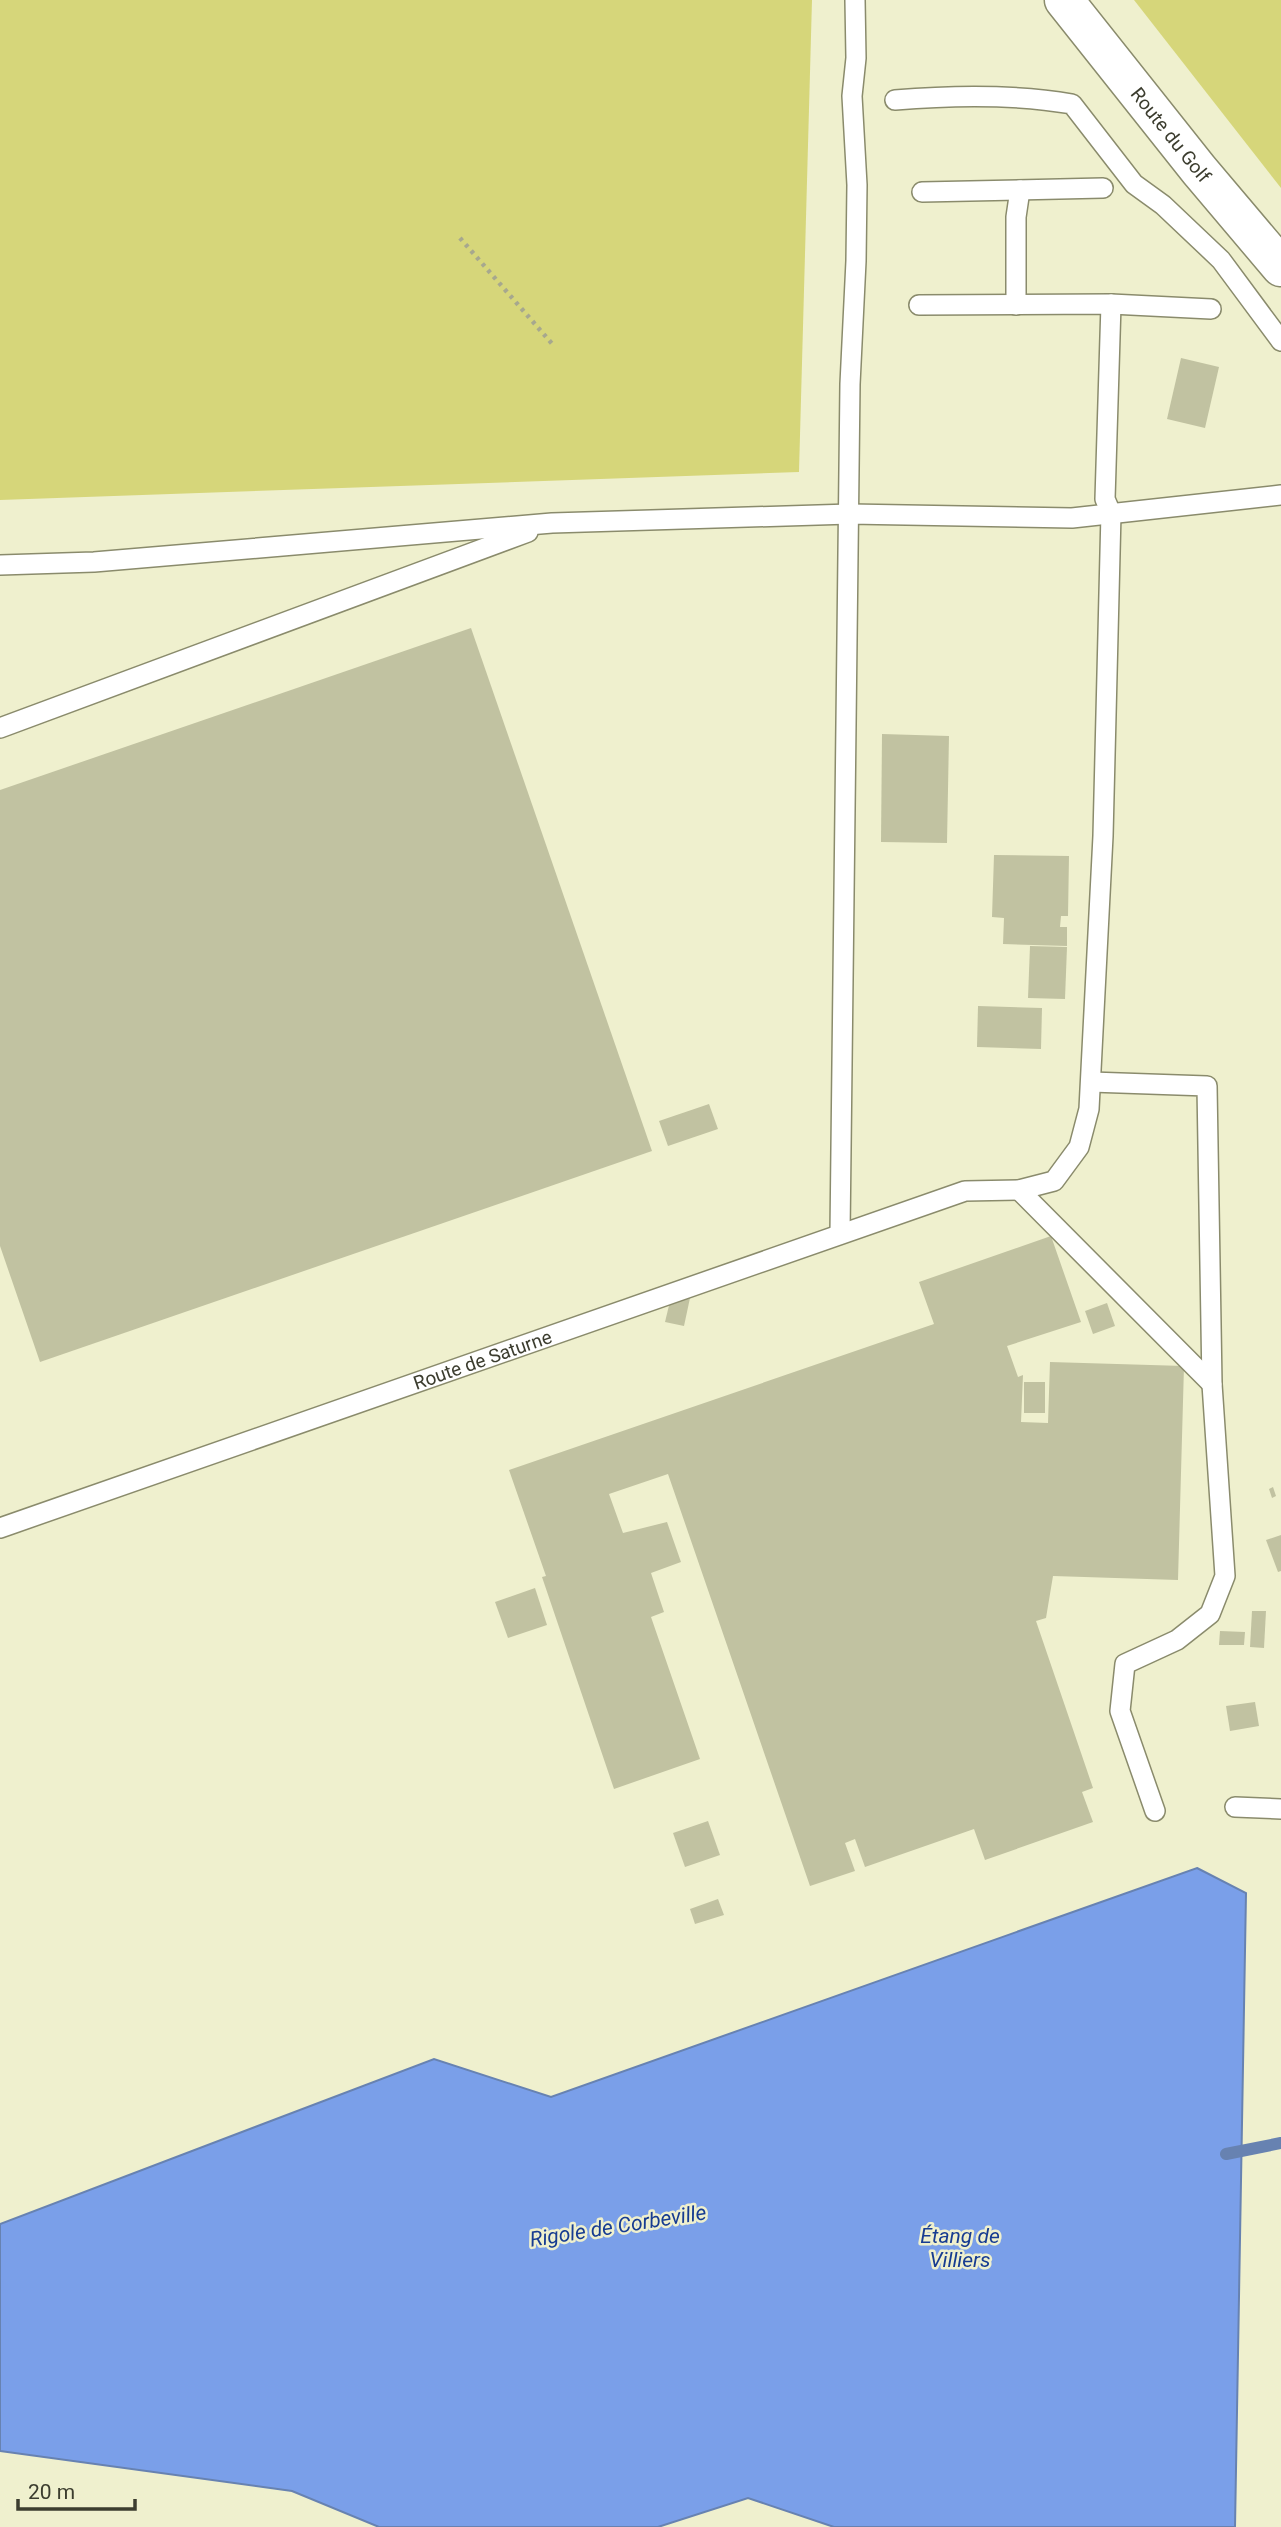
<svg xmlns="http://www.w3.org/2000/svg" width="1281" height="2527" font-family="Roboto,sans-serif">
	<style>
		.green { fill: #d6d67a }
		.water { fill: #7a9fe9; stroke: #6782b1; stroke-width: 2 }
		.lines { fill: none; stroke-linecap: round; stroke-linejoin: round }
		.stream { stroke: #6782b1; stroke-width: 12 }
		.building { fill: #c1c2a1 }
		.service-casing { stroke: #8a8b6c; stroke-width: 22 }
		.tertiary-casing { stroke: #8a8b6c; stroke-width: 41 }
		.path { stroke: #a7a88e; stroke-width: 4.5; stroke-dasharray: 3.5 5; stroke-linecap: butt }
		.service { stroke: #fff; stroke-width: 19 }
		.tertiary { stroke: #fff; stroke-width: 38 }
		.labels { text-anchor: middle; dominant-baseline: central; stroke-width: 5; stroke-linejoin: round; paint-order: stroke }
		.street-label { font-size: 19px; fill: #3c3d2f; stroke: #eff0ce }
		.water-label { font-size: 21px; font-style: italic; fill: #173c91; stroke: #eff0ce }
	</style>
	<rect width="100%" height="100%" fill="#eff0ce"/>
	<g class="green">
		<path d="M0,0H812L799,472L0,500Z"/>
		<path d="M1134,0H1281V188Z"/>
	</g>
	<path class="water" d="M1197,1868L1246,1893L1235,2527H834L748,2498L658,2527H379L292,2491L0,2451V2224L434,2059L551,2097Z"/>
	<g class="lines">
		<path class="stream" d="M1226,2154L1281,2143"/>
	</g>
	<g class="building">
		<path d="M1181,358L1219,367L1205,428L1167,419Z"/>
		<path d="M471,628L652,1151L40,1362L0,1246V790Z"/>
		<path d="M882,734L949,736L947,843L881,842Z"/>
		<path d="M994,855L1069,856L1068,916H1061L1060,927H1067V946L1003,944L1004,918L992,917Z"/>
		<path d="M1030,946L1067,947L1065,999L1028,998Z"/>
		<path d="M978,1006L1042,1008L1041,1049L977,1047Z"/>
		<path d="M709,1104L718,1129L668,1146L659,1121Z"/>
		<path d="M1051,1236L1081,1322L1007,1346L1018,1377L1023,1375L1021,1422L1048,1423L1050,1362L1184,1366L1178,1580L1053,1576L1046,1618L1036,1621L1093,1788L1082,1792L1093,1822L985,1860L974,1829L865,1867L855,1839L845,1843L855,1871L810,1886L668,1474L609,1494L623,1533L667,1522L681,1562L651,1573L664,1612L651,1617L700,1759L614,1789L542,1577L546,1576L509,1470L934,1324L919,1282Z"/>
		<path d="M672,1293L690,1298L684,1326L665,1322Z"/>
		<path d="M1107,1303L1115,1326L1093,1334L1085,1311Z"/>
		<rect x="1024" y="1382" width="21" height="31"/>
		<path d="M1273,1487L1276,1496L1272,1498L1269,1489Z"/>
		<path d="M1281,1535V1571L1278,1572L1266,1540Z"/>
		<path d="M535,1588L547,1625L508,1638L495,1602Z"/>
		<path d="M1252,1611H1266L1264,1648L1250,1647Z"/>
		<path d="M1220,1631L1245,1632L1244,1645H1219Z"/>
		<path d="M1255,1702L1259,1726L1230,1731L1226,1706Z"/>
		<path d="M708,1821L720,1855L685,1867L673,1833Z"/>
		<path d="M718,1899L724,1915L695,1924L690,1909Z"/>
	</g>
	<g class="lines">
		<defs>
			<g id="service">
				<path d="M895,100C954,95 1014,94 1072,104L1134,184L1163,205L1221,260L1281,341"/>
				<path d="M922,192L1103,188"/>
				<path d="M919,305L1111,304L1211,309"/>
				<path d="M1016,305V217L1020,190"/>
				<path d="M0,565L94,562L552,523L850,514L1072,518L1281,495"/>
				<path d="M0,728L528,532"/>
				<path d="M1091,1082L1207,1086L1212,1384L1225,1576L1210,1614L1177,1640L1125,1664L1120,1711L1155,1811"/>
				<path d="M1019,1190L1212,1384"/>
				<path d="M840,1234L850,384L856,261L857,185L852,96L856,58L855,0"/>
				<path id="s1" d="M0,1528L965,1191L1019,1190L1054,1181L1079,1147L1089,1109L1103,836L1111,513L1105,499L1111,304"/>
				<path d="M1235,1807L1281,1809"/>
			</g>
			<g id="tertiary">
				<path id="s2" d="M1064,0L1199,170L1281,267"/>
			</g>
		</defs>
		<use href="#service" class="service-casing"/>
		<use href="#tertiary" class="tertiary-casing"/>
		<path class="path" d="M460,238L554,346"/>
		<use href="#service" class="service"/>
		<use href="#tertiary" class="tertiary"/>
	</g>
	<g class="labels">
		<g class="street-label">
			<text stroke="none"><textPath href="#s2" startOffset="172">Route du Golf</textPath></text>
			<text stroke="none"><textPath href="#s1" startOffset="511">Route de Saturne</textPath></text>
		</g>
		<g class="water-label">
			<text transform="translate(618 2226) rotate(-9)">Rigole de Corbeville</text>
			<text x="960" y="2236">Étang de<tspan x="960" dy="24">Villiers</tspan></text>
		</g>
	</g>
	<path d="M18 2499v10h117v-10" fill="none" stroke="#3c3d2f" stroke-width="3.5"/>
	<text x="28" y="2499" font-size="21" fill="#3c3d2f" stroke="#eff0ce" stroke-width="5" paint-order="stroke">20 m</text>
</svg>
